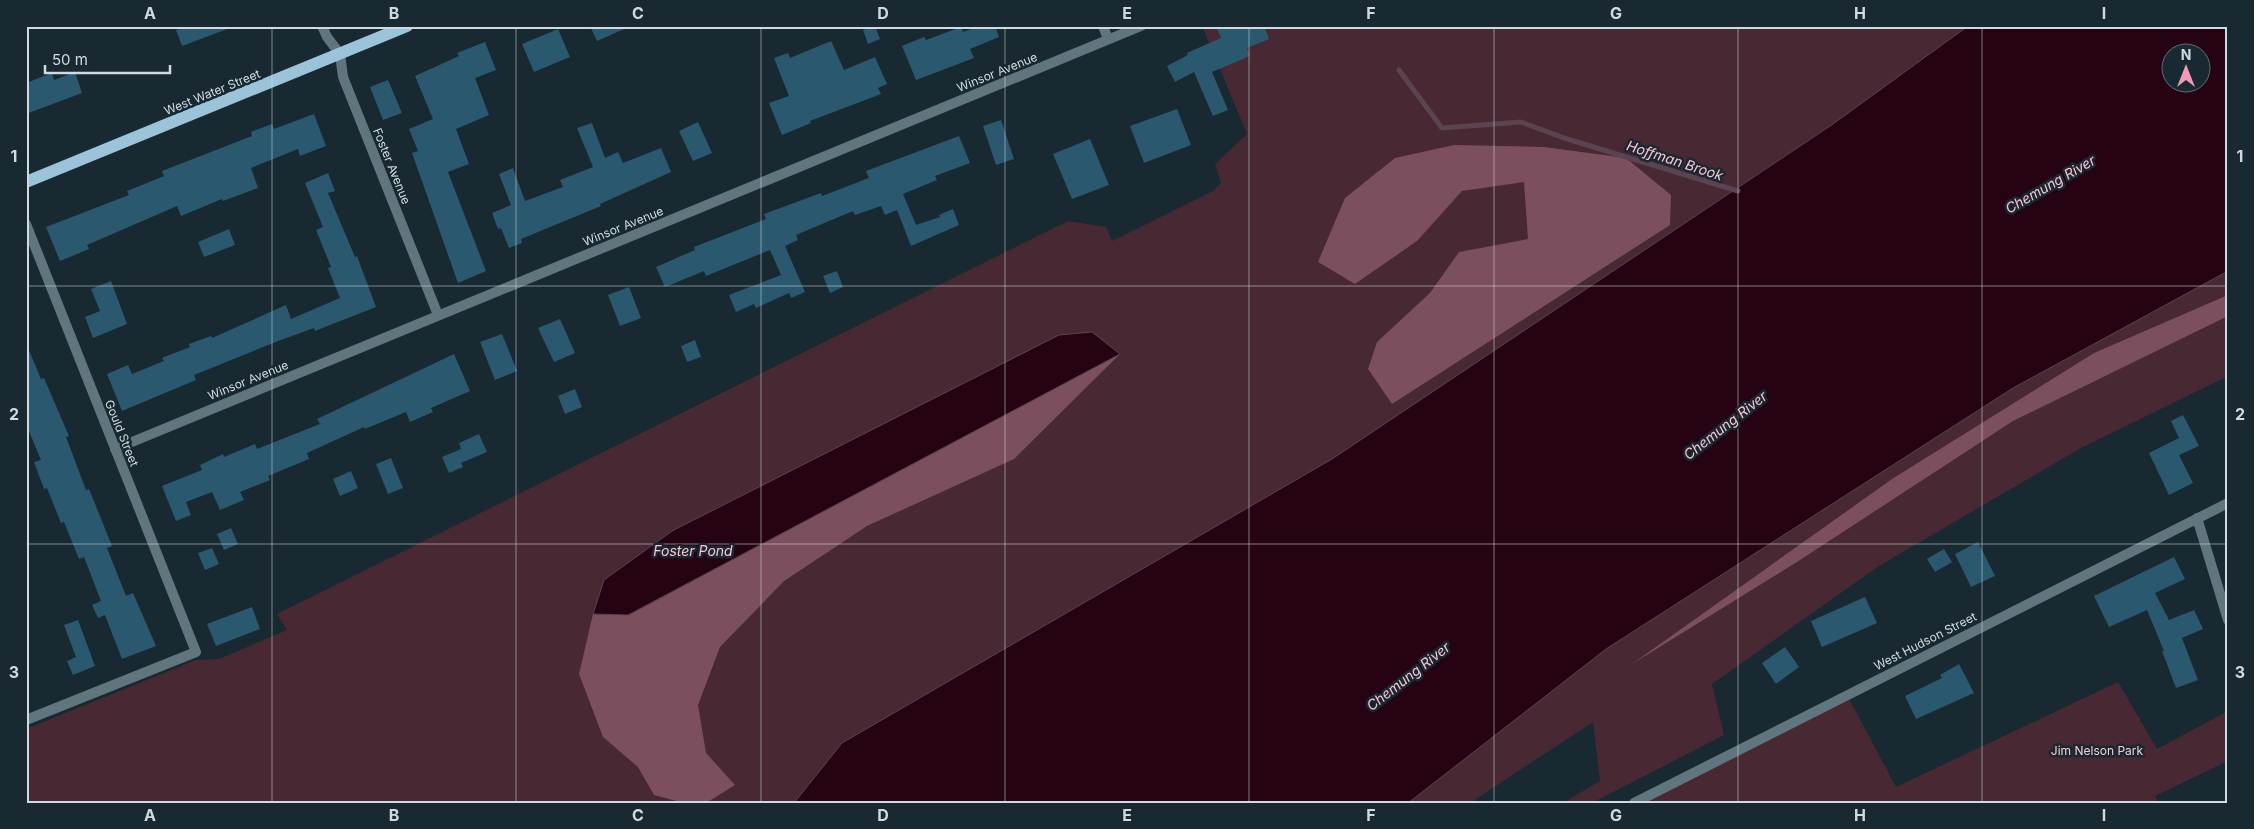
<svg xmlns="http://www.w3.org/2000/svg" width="2254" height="829" font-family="Inter,sans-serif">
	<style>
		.green { fill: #482833 }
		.forest { fill: #7c4f5e }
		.water { fill: #260312; stroke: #594450; fill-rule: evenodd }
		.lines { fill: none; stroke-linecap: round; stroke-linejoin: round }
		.stream { stroke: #594450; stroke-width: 5 }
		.building { fill: #2a586f }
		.street { stroke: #61757f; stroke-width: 10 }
		.primary { stroke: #9bc4da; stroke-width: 12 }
		.grid { fill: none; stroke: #d0dbe0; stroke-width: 1; stroke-opacity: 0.55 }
		.labels { text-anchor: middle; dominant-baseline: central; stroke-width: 5; stroke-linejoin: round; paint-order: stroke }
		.street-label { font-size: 12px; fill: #d0dbe0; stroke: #182931 }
		.park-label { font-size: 12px; fill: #f8c9d7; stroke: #182931 }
		.water-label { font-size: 14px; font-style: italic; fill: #ffc1d4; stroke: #182931 }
		.neatline { fill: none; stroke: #d0dbe0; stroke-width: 2 }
		.grid-label { font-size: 16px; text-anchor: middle; font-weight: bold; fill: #d0dbe0 }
	</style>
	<rect width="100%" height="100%" fill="#182931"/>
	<g class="green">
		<path d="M1202,26H1968L1833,124L1332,459L842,743L794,803H26V729L196,660L219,659L287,630L277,614L1068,221L1106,227L1112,241L1213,191L1221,183L1215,164L1247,134Z"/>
		<path d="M2228,271V376L2081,448L1879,566L1712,684L1724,735L1592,803H1563L1600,781L1593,722L1470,803H1408L1606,649L2013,388Z"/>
		<path d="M2118,682L2157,749L2228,711V761L2155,796L2159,803H1650L1647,796L1847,695L1896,787Z"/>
	</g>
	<g class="forest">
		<path d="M1454,145L1544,147L1626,158L1671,195L1670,225L1392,404L1368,369L1377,342L1430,293L1459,252L1528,239L1524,182L1462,191L1417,241L1355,284L1318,262L1345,198L1395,158Z"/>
		<path d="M2228,295V316L2013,421L1797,562L1632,664L1892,479L2094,353Z"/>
		<path d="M1120,354L1014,459L867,526L784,581L720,647L698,705L706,753L735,785L706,803H684L654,795L638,767L603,737L579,674L593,614L629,615Z"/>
	</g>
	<g class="water">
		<path d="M1968,26H2228V271L2013,388L1606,649L1408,803H794L842,743L1332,459L1833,124ZM2172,52H2202V82H2172Z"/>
		<path d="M1092,332L1120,354L628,615L593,614L604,580L672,531L1059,335Z"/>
	</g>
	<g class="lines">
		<path class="stream" d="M1399,70L1442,128L1521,122L1564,138L1738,191"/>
	</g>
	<g class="building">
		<path d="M190,26H230V28L182,46L176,30Z"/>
		<path d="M590,26H631L597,41Z"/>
		<path d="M875,26L880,39L868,44L863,30Z"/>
		<path d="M979,26H995L999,37L970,49L974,58L916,80L902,46L924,37L926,40L961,27L963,32Z"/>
		<path d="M1216,26H1264L1269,39L1247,48L1250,56L1212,72L1228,110L1213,116L1194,72L1175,82L1167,66L1188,55L1187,53L1221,38Z"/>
		<path d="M558,29L570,57L534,72L522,44Z"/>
		<path d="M831,41L844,70L875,57L887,84L878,88L881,94L810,121L811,123L782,135L769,103L789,96L774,58L788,53L790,58Z"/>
		<path d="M485,42L496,70L475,78L489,115L456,129L469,164L448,172L486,271L458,283L412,153L418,151L409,129L433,119L415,76L459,56L457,53Z"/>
		<path d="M75,72L82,93L26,114V83L52,73L54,80Z"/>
		<path d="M388,80L402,113L383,120L370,87Z"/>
		<path d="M1177,109L1191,145L1144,163L1130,126Z"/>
		<path d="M314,114L326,146L300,156L298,149L251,168L258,188L223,201L222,199L181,216L177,206L87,245L89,249L60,261L46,227L129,195L127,191L164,176L162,171L252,136L251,132L272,124L274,129Z"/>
		<path d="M1001,120L1014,159L996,165L983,126Z"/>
		<path d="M698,122L712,153L693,161L679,131Z"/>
		<path d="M592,123L605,158L618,152L623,163L661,148L671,172L600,204L601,206L521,239L522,243L509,248L501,228L498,229L492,213L511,205L499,174L513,168L525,201L563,187L560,180L593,167L577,128Z"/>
		<path d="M959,136L970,163L935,176L937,180L903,194L916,225L940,217L939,215L953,209L959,225L911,246L897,210L885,215L881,206L855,215L853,211L796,235L798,240L785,246L805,292L791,298L789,293L756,308L754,304L736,312L729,295L781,275L770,250L706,276L704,271L665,287L656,267L695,250L694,247L766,219L764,214L821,193L822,196L869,178L866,171Z"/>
		<path d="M1090,139L1109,185L1072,199L1053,154Z"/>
		<path d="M328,173L335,191L328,193L355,257L357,256L376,307L315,331L314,328L278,341L194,375L196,380L122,411L107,374L128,365L132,374L164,361L162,358L190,347L189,344L211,336L212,338L286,305L291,319L340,298L328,268L331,267L316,230L323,227L305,183Z"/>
		<path d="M229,229L235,245L204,257L198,242Z"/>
		<path d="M837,271L843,287L830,293L823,276Z"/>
		<path d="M111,281L127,324L93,338L85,317L100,311L91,289Z"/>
		<path d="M629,287L641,318L620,326L608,295Z"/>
		<path d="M560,319L575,353L554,362L538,328Z"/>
		<path d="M502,334L517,371L495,380L480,342Z"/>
		<path d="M695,340L701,357L687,362L681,346Z"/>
		<path d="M26,343L41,379L44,378L69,436L66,437L86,490L89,489L112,546L107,548L126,596L133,593L156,646L122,659L105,615L98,618L92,605L101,601L84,557L79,559L64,522L61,523L47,488L44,489L34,462L41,460L26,424Z"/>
		<path d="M454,354L470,391L431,408L433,412L410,422L406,412L365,429L364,427L307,453L309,459L268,476L270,480L240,492L244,500L220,510L212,492L186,502L191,515L176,521L162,486L202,470L200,465L223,454L224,457L255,444L257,449L320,424L317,419Z"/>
		<path d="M575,389L582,407L565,414L558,396Z"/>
		<path d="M2183,415L2199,446L2179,455L2193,483L2169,495L2149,453L2179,438L2171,421Z"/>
		<path d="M479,434L487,452L461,463L463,467L449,473L442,457L461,449L459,443Z"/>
		<path d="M391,458L403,488L388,494L376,464Z"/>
		<path d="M351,471L358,488L340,496L333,479Z"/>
		<path d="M231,528L238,544L224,550L217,534Z"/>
		<path d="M1978,542L1995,576L1971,587L1955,554Z"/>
		<path d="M212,548L219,564L205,570L198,553Z"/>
		<path d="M1944,549L1952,562L1935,572L1927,559Z"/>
		<path d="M2174,557L2185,579L2155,593L2169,620L2194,610L2203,629L2182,638L2198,680L2176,688L2162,651H2164L2147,610L2109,627L2094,596Z"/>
		<path d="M1865,597L1877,623L1822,647L1811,621Z"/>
		<path d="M252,607L260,629L216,646L207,624Z"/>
		<path d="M78,620L95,666L73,675L67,661L76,657L64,625Z"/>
		<path d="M1785,647L1799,667L1776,684L1762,663Z"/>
		<path d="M1959,664L1974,693L1916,719L1905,696L1942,678L1940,675Z"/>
	</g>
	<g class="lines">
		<g class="street">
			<path d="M322,26L327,37L340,54L343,77L438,315"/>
			<path d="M1103,26L1108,39"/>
			<path d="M26,224L196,652L26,720"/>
			<path d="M115,449L1141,26"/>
			<path d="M2197,518L2228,620"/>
			<path d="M1634,803L2228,503"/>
		</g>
		<path class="primary" d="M26,182L407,26"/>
	</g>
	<path class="grid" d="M272,26V803M516,26V803M761,26V803M1005,26V803M1249,26V803M1494,26V803M1738,26V803M1982,26V803M26,286H2228M26,544H2228"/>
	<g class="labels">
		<g class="street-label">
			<text transform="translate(997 72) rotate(-22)">Winsor Avenue</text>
			<text transform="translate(212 92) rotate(-22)">West Water Street</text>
			<text transform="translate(392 166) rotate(68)">Foster Avenue</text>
			<text transform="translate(623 226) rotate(-22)">Winsor Avenue</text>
			<text transform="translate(248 380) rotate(-22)">Winsor Avenue</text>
			<text transform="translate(122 433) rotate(68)">Gould Street</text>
			<text transform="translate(1925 641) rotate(-27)">West Hudson Street</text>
		</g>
		<g class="park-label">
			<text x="2097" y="750">Jim Nelson Park</text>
		</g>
		<g class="water-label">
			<text transform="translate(1675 160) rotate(18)">Hoffman Brook</text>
			<text transform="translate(2050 184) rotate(-30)">Chemung River</text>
			<text transform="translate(1725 425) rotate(-38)">Chemung River</text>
			<text x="693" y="550">Foster Pond</text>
			<text transform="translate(1408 676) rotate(-38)">Chemung River</text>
		</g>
	</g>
	<rect width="2254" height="829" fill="none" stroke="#182931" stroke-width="55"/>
	<g transform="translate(2186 68)"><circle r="24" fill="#182931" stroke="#627077"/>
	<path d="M0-4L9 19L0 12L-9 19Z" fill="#f09ab6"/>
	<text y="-8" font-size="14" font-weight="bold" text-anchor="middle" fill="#d0dbe0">N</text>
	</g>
	<path d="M45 65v8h125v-8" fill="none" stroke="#d0dbe0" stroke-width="2.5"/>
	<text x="52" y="65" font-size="15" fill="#d0dbe0" stroke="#182931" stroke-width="4" paint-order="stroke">50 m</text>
	<rect x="28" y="28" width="2198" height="774" class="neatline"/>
	<g class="grid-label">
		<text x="150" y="19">A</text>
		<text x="394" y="19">B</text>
		<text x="638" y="19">C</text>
		<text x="883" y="19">D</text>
		<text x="1127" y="19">E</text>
		<text x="1371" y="19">F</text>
		<text x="1616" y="19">G</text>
		<text x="1860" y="19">H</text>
		<text x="2104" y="19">I</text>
		<text x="14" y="162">1</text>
		<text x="2240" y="162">1</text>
		<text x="14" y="420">2</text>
		<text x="2240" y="420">2</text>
		<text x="14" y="678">3</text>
		<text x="2240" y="678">3</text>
		<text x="150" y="821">A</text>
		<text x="394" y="821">B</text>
		<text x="638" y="821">C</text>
		<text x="883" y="821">D</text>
		<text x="1127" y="821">E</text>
		<text x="1371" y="821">F</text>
		<text x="1616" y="821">G</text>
		<text x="1860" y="821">H</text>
		<text x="2104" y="821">I</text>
	</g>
</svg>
